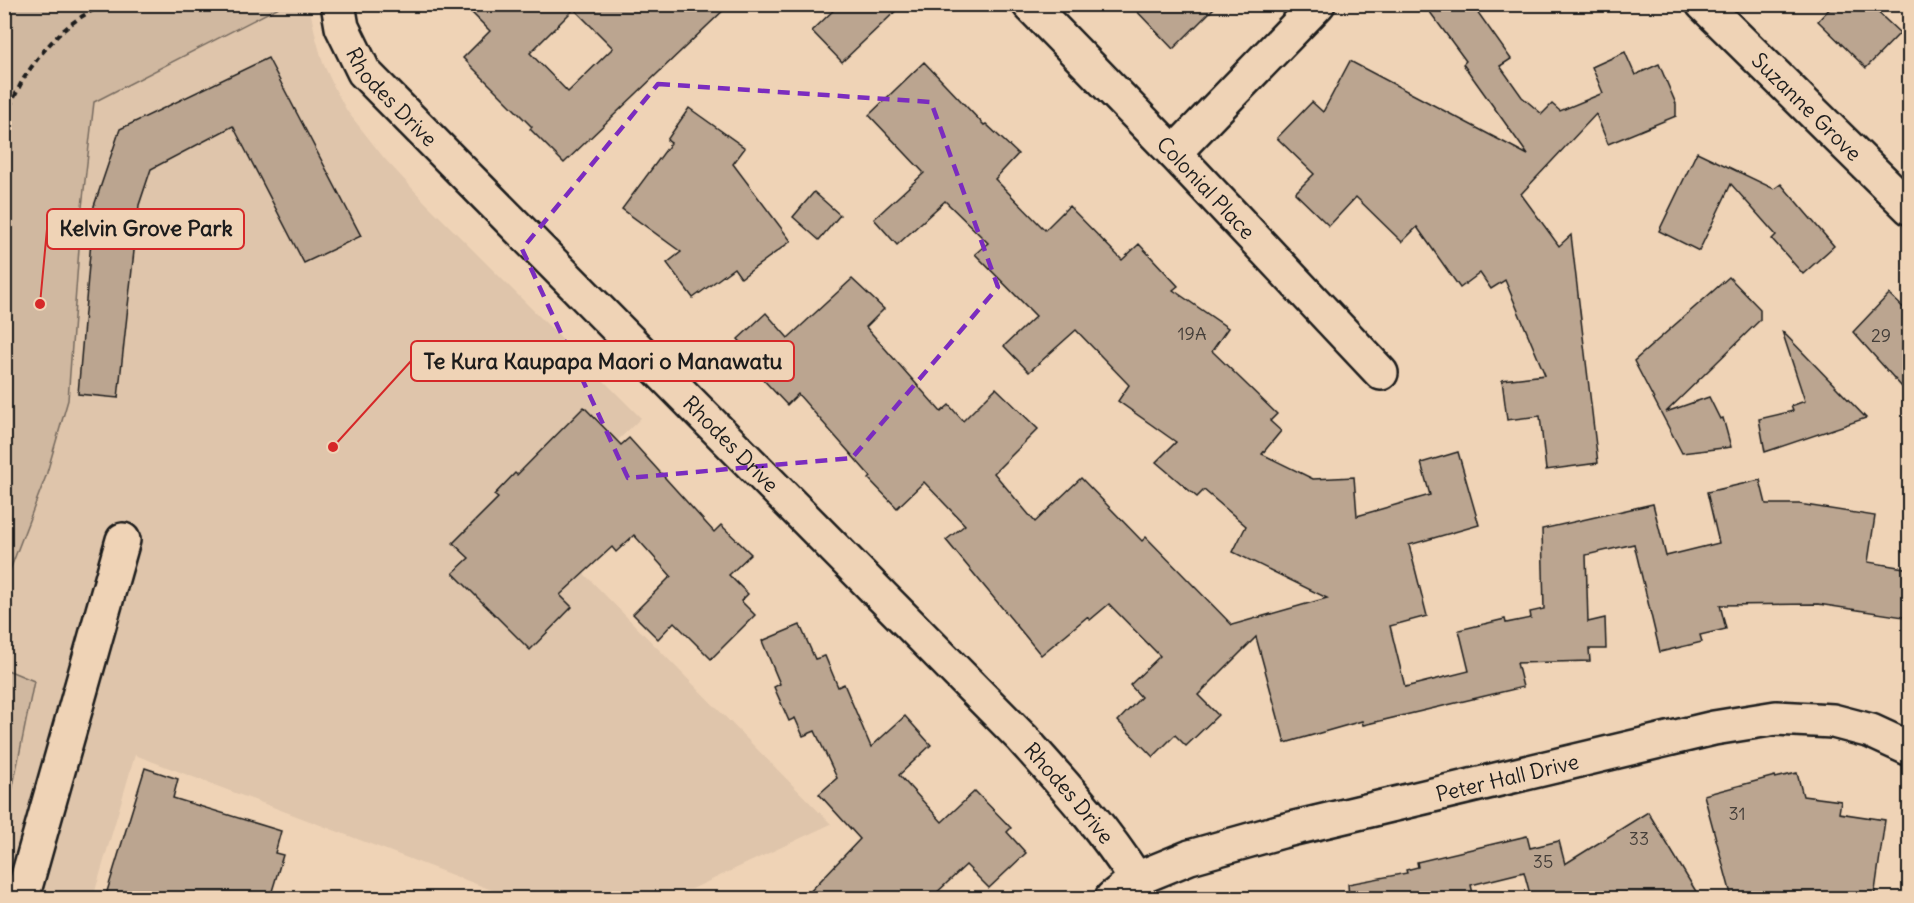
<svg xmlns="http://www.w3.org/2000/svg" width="1914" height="903" font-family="Delius,sans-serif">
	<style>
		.built { fill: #dfc5ab }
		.green { fill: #d0b8a0; stroke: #766a5e; stroke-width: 1.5 }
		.building { fill: #bba590; stroke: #1c1c1c; stroke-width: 1.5; fill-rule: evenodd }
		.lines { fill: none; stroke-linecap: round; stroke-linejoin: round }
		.minor-casing { stroke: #1c1c1c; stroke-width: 38 }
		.path { stroke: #1c1c1c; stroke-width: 4; stroke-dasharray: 6 4.5; stroke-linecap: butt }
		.minor { stroke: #efd3b6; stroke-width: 33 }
		.marked { fill: none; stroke: #7b2cbf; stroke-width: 4.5; stroke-dasharray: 12 8; stroke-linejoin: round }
		.labels { text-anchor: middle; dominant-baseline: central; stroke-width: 5; stroke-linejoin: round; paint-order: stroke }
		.number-label { font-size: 18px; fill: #443e39 }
		.street-label { font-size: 21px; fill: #1c1c1c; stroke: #efd3b6 }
		.leader { fill: none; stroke: #d62828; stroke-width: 2 }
		.callout-dot { fill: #d62828; stroke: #efd3b6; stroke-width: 2 }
		.callout { fill: #efd3b6; stroke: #d62828; stroke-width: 2 }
		.callout-label { font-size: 22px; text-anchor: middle; font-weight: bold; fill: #1c1c1c }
	</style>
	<rect width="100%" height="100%" fill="#efd3b6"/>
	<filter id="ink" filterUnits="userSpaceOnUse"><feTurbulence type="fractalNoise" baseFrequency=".0167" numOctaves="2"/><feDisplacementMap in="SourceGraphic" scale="12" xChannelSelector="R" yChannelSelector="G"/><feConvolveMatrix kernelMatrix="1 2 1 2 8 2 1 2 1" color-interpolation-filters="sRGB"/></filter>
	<g filter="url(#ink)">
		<path class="built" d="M283,5H309L316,38L323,63L335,89L347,111L384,158L424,201L641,418L533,522L831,824L692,889L563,898H513L135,755L93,898H5V826L33,681L5,669L4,583L46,476L94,102Z"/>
		<g class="green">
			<path d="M5,4L283,5L94,102L82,207L68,400L46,476L5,583Z"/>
			<path d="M5,669L34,681L5,826Z"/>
		</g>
		<g class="building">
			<path d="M463,4H730L564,163L530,129L532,127L463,58L490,31ZM574,9L613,48L568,92L530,53Z"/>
			<path d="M840,4H903L842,62L812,31Z"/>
			<path d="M1130,4H1218L1173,49Z"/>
			<path d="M1424,4H1472L1511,59L1500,66L1522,97L1542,114L1552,104L1560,111L1603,93L1592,67L1625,52L1635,75L1659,64L1676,104V116L1608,144L1596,114L1521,194L1559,246L1571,235L1598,463L1546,470L1540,416L1507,420L1502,380L1545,375L1505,280L1491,289L1480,273L1460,288L1417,227L1402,242L1356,197L1329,226L1295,193L1314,174L1277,138L1312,102L1323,112L1350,61L1528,155L1463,64L1466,61Z"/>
			<path d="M1834,4H1869L1900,33L1866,68L1818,21Z"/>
			<path d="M268,58L361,236L304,263L233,126L151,169L139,205L118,398L78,394L94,206L120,129Z"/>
			<path d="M924,62L984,125L986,124L1018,154L995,179L1045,230L1069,206L1122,260L1139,244L1178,286L1173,290L1228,328L1212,351L1277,414L1270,421L1281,431L1262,454L1313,479L1354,477L1357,516L1430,495L1421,463L1458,452L1479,525L1409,545L1427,616L1390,626L1405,687L1469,671L1459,630L1505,619L1506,623L1531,618L1530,612L1544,609L1542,529L1653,504L1666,556L1719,543L1707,492L1760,480L1766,504H1799L1875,516L1868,562L1910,569V618L1818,604L1720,605L1726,629L1700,635L1702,642L1660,652L1634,544L1586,555L1588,622L1605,618L1606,649H1589L1590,661L1517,663L1523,687L1363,725L1362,721L1285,743L1256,637L1198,695L1218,715L1186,746L1175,735L1153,757L1118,721L1141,697L1130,685L1160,656L1109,604L1090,620L1087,617L1041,655L946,540L965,525L924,482L897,508L869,479L871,477L798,394L787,405L757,373L763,367L738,339L766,313L788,338L852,279L884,309L866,327L941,412L949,405L963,421L996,388L1038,429L994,473L1035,522L1081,478L1142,541L1146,537L1232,625L1327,598L1233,552L1246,526L1204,490L1197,497L1156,462L1176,442L1118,401L1129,385L1076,330L1029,372L1004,346L1036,316L975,254L988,243L945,201L897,245L874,219L924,173L869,115Z"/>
			<path d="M689,108L745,148L733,164L791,241L741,278L734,268L693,298L667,263L681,252L622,209L671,143L667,140Z"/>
			<path d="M1697,152L1774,189L1781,184L1834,246L1803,274L1772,239L1776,235L1731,184L1699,251L1659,231Z"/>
			<path d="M814,192L840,215L819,240L793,217Z"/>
			<path d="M1729,277L1760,309V320L1666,412L1709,397L1720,419L1723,418L1731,447L1682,453L1634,361Z"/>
			<path d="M1889,294L1910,314V396L1853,332Z"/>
			<path d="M1782,331L1866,418L1765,452L1759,419L1793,411L1791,406L1805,401Z"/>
			<path d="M584,407L621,445L629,438L714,532L721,525L751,554L729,575L748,594L741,601L755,615L711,659L674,622L658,639L633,614L671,576L634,535L616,552L612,547L560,595L572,607L530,650L453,573L469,558L453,543L498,498L494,495L515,473L517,475Z"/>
			<path d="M800,625L815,659L825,656L838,687L844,684L871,747L905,716L931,745L899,775L942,822L975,791L1011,828L1007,832L1026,853L989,888L966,865L931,898H804L860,839L819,794L837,778L815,731L803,736L795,718L789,721L774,687L780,684L762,641Z"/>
			<path d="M145,768L178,779L173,798L281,831L275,853L283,855L270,898H105Z"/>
			<path d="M1797,773L1803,796L1841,801L1839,813L1885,820L1874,898H1838L1790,892L1792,898H1732L1704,795L1775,776V778Z"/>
			<path d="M1648,812L1700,898H1531L1524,872L1471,885L1474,898H1349L1348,884L1407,873L1406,870L1418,867L1417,862L1527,836L1530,848L1559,841L1565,864Z"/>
		</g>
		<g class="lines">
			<defs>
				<g id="minor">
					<path id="s1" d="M338,4L342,27L364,72L1022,738C1064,785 1102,826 1136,879"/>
					<path id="s2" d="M1029,4L1174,153L1381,373"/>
					<path id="s3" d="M1703,4L1910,208"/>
					<path d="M1174,153L1318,4"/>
					<path d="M22,898L123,540"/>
					<path id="s4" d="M1112,898L1136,879L1190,857L1282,831L1714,728L1776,718L1833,721L1871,731L1910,749"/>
				</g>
			</defs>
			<use href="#minor" class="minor-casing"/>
			<path class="path" d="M4,116C12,104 17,90 24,78C45,46 70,17 108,4"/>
			<use href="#minor" class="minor"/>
		</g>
	</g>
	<path class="marked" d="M658,84L931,102L998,287L852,458L628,478L522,249Z"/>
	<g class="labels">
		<g class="number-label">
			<text x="1192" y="333">19A</text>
			<text x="1881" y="335">29</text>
			<text x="1737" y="813">31</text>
			<text x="1639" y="838">33</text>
			<text x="1543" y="861">35</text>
		</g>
		<g class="street-label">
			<text stroke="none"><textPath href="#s1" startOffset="110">Rhodes Drive</textPath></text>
			<text stroke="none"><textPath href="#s3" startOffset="146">Suzanne Grove</textPath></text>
			<text stroke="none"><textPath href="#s2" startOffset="255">Colonial Place</textPath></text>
			<text stroke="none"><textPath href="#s1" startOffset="596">Rhodes Drive</textPath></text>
			<text stroke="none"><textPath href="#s4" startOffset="416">Peter Hall Drive</textPath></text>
			<text stroke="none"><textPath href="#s1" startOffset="1082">Rhodes Drive</textPath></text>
		</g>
	</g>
	<path class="leader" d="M40 304L47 229M333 447L411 361"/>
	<g class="callout-dot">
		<circle cx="40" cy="304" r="6"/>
		<circle cx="333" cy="447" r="6"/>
	</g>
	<g class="callout">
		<rect x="47" y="209" width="197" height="40" rx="6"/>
		<rect x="411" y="341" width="383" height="40" rx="6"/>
	</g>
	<g class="callout-label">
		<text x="146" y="236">Kelvin Grove Park</text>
		<text x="603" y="369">Te Kura Kaupapa Maori o Manawatu</text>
	</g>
	<rect width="1914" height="903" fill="none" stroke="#efd3b6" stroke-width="24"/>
	<rect x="12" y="12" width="1890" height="879" fill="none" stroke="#1c1c1c" stroke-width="2" filter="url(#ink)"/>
</svg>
